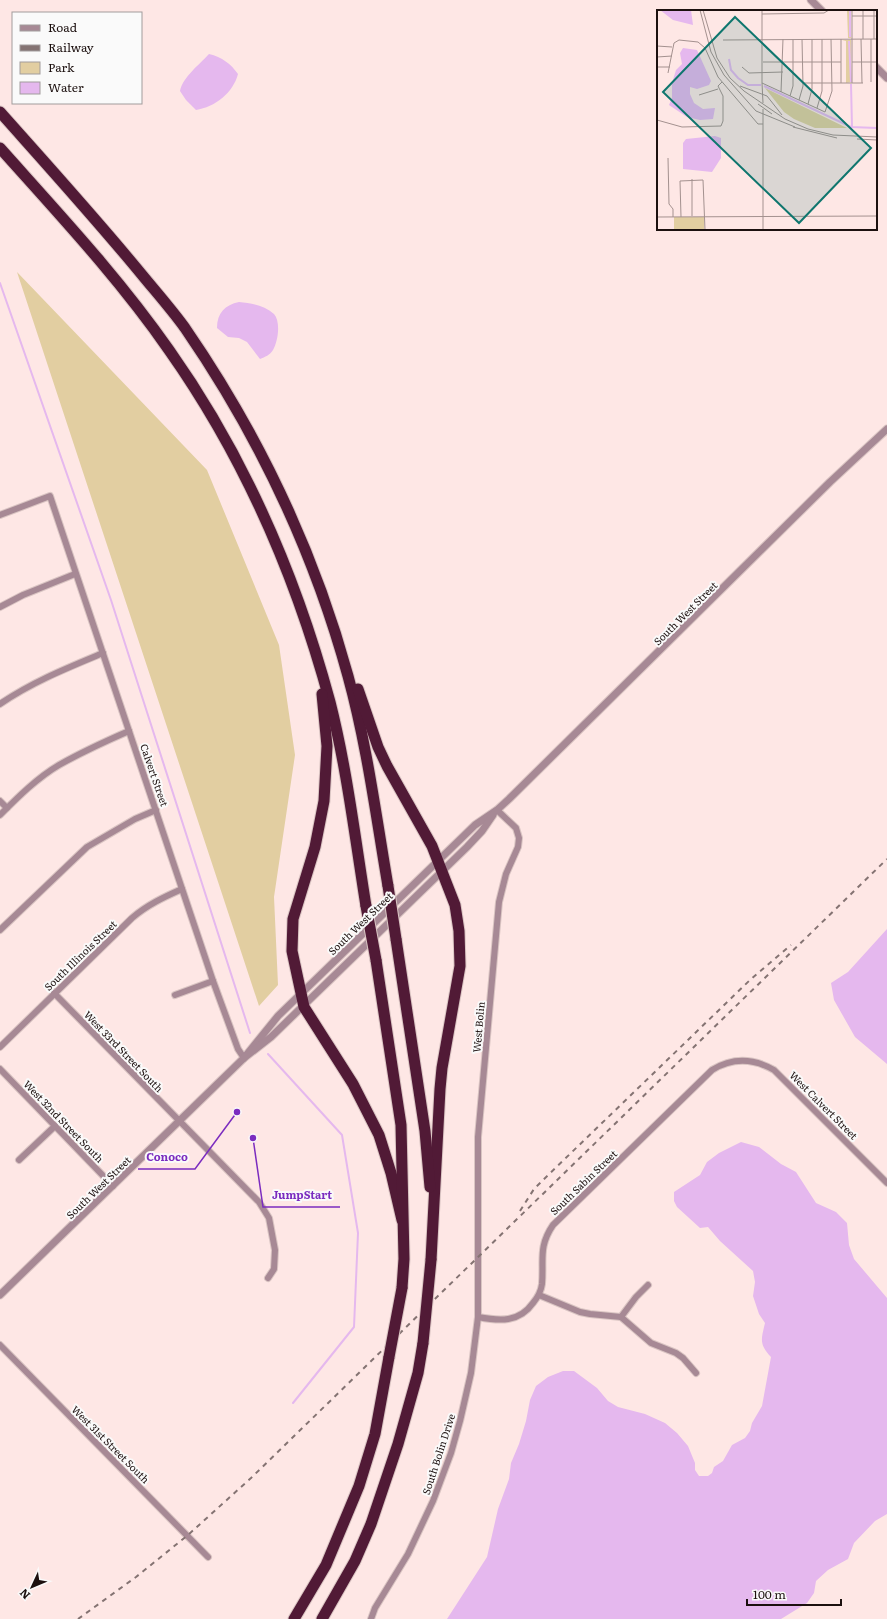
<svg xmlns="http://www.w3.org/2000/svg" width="887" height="1619" font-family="Literata,serif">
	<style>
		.green { fill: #e2cea1 }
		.water { fill: #e5b8ee }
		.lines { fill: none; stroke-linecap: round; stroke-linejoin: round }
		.stream { stroke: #e5b8ee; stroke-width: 2 }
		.minor-casing { stroke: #dac5c3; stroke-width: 8 }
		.tertiary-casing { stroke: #dac5c3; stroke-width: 9 }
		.motorway-casing { stroke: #dac5c3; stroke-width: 13 }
		.minor { stroke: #a78995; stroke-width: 6 }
		.tertiary { stroke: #a78995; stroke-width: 7 }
		.motorway { stroke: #511a36; stroke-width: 11 }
		.rail { stroke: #847372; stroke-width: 2; stroke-dasharray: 5 5; stroke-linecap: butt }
		.motorway-bridge-casing { stroke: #dac5c3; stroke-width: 13; stroke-linecap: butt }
		.motorway-bridge { stroke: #511a36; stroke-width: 11 }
		.labels { text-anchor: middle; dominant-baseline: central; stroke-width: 4; stroke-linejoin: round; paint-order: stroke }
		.street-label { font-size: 10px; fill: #1c100f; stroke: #fafafa }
		.inset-river { fill: none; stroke: #e5b8ee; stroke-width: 2 }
		.inset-road { fill: none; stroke: #a4918f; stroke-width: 1 }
		.view { fill: #0f766e; fill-opacity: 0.15; stroke: #0f766e; stroke-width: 2 }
		.inset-edge { fill: none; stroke: #1c100f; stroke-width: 2 }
		.leader { fill: none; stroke: #7b2cbf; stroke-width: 1.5 }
		.callout-dot { fill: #7b2cbf; stroke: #fafafa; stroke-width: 1.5 }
		.callout-label { font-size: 11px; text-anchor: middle; font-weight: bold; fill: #7b2cbf; stroke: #fafafa; stroke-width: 4; stroke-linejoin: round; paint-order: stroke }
	</style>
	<rect width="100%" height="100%" fill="#fee7e5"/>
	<path class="green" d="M17,272L207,470L279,645L295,755L274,897L278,985L259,1006Z"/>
	<g class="water">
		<path d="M209,54C222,57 231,64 238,74C233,93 215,107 196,110L186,100L180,91C183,77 199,65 209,54Z"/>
		<path d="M239,302C251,303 264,305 274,314C281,322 278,341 273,350C270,355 265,357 260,359L247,342L239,338L228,337L217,328C217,313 225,305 239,302Z"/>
		<path d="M887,929V1064L855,1037L834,1000L831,983L848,972Z"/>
		<path d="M741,1142L759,1147L781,1164L796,1172L816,1203L836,1212L847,1223L849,1245L854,1259L887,1298V1514L875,1521L854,1543L848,1559L828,1570L816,1581L814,1593L807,1603L781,1619H447L487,1557L498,1509L509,1479L511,1463L519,1444L526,1421L530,1400L536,1386L548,1377L563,1371H574L597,1388L608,1401L618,1407L645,1414L665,1423L677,1433L688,1446L695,1463V1470L699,1476H708L712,1473L714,1467L723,1461L732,1445L745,1438L750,1431L752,1423L762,1406L771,1357C759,1344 761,1340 765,1323L759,1314L753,1296L755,1282L753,1271L720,1241L708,1227L700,1228L677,1207L674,1201V1192L700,1175L707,1162L719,1153Z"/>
	</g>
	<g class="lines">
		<g class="stream">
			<path d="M0,283L111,600L250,1033"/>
			<path d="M268,1054L342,1135L358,1233L354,1327L293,1403"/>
		</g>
		<defs>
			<g id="minor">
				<path d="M0,515L50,496L213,981L238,1049L244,1058"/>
				<path d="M0,607L23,595L75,574"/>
				<path d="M0,704C32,682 67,668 103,653"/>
				<path d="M0,801L7,808"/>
				<path d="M0,815C18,797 37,778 59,765C82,752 106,741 129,731"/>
				<path d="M0,930L87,847L135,819L156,810"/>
				<path d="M54,993L259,1202L269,1218L275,1250L274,1269L268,1278"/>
				<path d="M175,995L213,981"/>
				<path d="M0,1047L132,918C147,905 164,897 182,889"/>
				<path d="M0,1069L113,1186"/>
				<path d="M19,1160L55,1126"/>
				<path d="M539,1295L580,1312L590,1314L621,1317L651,1343L676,1353L683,1358L696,1373"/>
				<path d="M478,1317C499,1321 519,1323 533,1303C538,1297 541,1292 542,1284C544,1260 538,1247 553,1225L712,1070C733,1057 753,1058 774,1070L887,1183"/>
				<path d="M621,1317L636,1297L648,1285"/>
				<path d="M0,1345L208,1557"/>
				<path d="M371,1619L375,1608L408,1554L433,1501L451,1453L460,1421L471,1373L478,1317V1137L499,902L506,874L518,847L519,838L516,828L497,810"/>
			</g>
			<g id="tertiary">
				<path d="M811,0L822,11"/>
				<path d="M876,67L887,78"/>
				<path d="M244,1058L278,1016L475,825L497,810L509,799L830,482L887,429"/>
				<path d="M0,1295L244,1058L271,1037L467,847L482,831L493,815"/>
			</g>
			<g id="motorway">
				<path d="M0,112C48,166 97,220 143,276C157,293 172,310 185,328C258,434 314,552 348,676C367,745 376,816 388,886"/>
				<path d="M0,148C58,213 119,278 169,350C244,456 296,576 330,702C347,769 355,838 366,906"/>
				<path d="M358,689L378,747L387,766L432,846L455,905L459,931L460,966L442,1068L440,1089L431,1260"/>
				<path d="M322,694L327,746L324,801L315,847L293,919L292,951L304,1007L353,1084L379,1135L391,1173L402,1220"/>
				<path d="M396,939L425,1131L430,1187"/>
				<path d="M376,960L401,1125L404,1259L402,1288"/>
				<path d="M294,1619L326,1565L359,1486L375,1434L389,1357"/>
				<path d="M322,1619L355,1561L371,1524L398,1444L418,1373L423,1343"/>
			</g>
		</defs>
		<use href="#minor" class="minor-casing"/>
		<use href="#tertiary" class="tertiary-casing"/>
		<use href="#motorway" class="motorway-casing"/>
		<use href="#minor" class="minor"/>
		<use href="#tertiary" class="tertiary"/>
		<use href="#motorway" class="motorway"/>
		<g class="rail">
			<path d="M520,1211L534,1189L543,1180L750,980L791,945"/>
			<path d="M78,1619L136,1577L188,1535L251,1478L887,859"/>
		</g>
		<defs>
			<g id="motorway-bridge">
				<path d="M388,886L396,939"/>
				<path d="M366,906L376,960"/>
				<path d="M423,1343L431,1260"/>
				<path d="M389,1357L402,1288"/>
			</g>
		</defs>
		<use href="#motorway-bridge" class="motorway-bridge-casing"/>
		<use href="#motorway-bridge" class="motorway-bridge"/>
	</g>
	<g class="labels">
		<g class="street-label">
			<text transform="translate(685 613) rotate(-45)">South West Street</text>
			<text transform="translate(155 775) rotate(71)">Calvert Street</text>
			<text transform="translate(360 923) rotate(-44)">South West Street</text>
			<text transform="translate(80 955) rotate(-44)">South Illinois Street</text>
			<text transform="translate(478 1027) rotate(-85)">West Bolin</text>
			<text transform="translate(124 1051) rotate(46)">West 33rd Street South</text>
			<text transform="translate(824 1105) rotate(45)">West Calvert Street</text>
			<text transform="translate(64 1121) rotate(46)">West 32nd Street South</text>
			<text transform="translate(583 1182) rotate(-44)">South Sabin Street</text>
			<text transform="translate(98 1187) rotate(-44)">South West Street</text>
			<text transform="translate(111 1444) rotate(45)">West 31st Street South</text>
			<text transform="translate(438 1454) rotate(-72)">South Bolin Drive</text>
		</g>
	</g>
	<g transform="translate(657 10)">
		<rect width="220" height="220" fill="#fee7e5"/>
		<path d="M190,0H194V28H191ZM194,30V72L189,73V31L185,30ZM108,78L190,118H158L137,109L127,102ZM17,207H47V220H17Z" fill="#e2cea1"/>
		<path d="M3,0H34L36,15L16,10ZM26,38L40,40L54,71L52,75L40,79L33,77V84L37,93L46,99L58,98L56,109L43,110L30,107L12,95L15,88V73L19,60L25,54L23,43ZM58,126L64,128V148L55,162L26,159V133L29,129Z" fill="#e5b8ee"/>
		<path class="inset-river" d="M193,27V0M192,31L194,72M72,49L74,60L81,68L91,75H104M194,74L195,117M107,76L194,117L220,118"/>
		<path class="inset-road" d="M43,0L54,42L67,65L99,101L138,117M46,0L60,48L73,68L87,81L128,109L151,119L176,125L220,127M105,0V73M206,0V29M217,0V29M105,4L167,3L172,0M195,6H220M184,29V73M204,29L205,73M214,29V72M66,30L220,29M0,36L15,37M0,47L15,46M106,52H184M195,52H220M0,57H13M85,57L92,63L126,62M11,63L17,33L22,30L41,32L48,38L61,67L101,114H106M105,73L106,93M105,73L168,102L175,81L174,29M146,73H206M195,73V0M83,76L110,86L125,105M124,82L126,29M42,85L61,79M133,86L136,76V29M142,90L146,76L145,29M101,94L115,104M151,94L155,79V29M160,98L165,81V29M106,99V220M0,110L25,117L64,116L66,111V86L61,76L65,72M136,117L180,128M200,129L220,130M11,148L12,194L16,199V207M35,169V206M0,207L220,206M24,207L23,171L46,170L48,220"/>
		<path class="view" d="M78,7L214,138L142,213L6,82Z"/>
		<rect width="220" height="220" class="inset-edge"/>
	</g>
	<path class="leader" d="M237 1112L195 1169H138M253 1138L263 1207H340"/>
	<g class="callout-dot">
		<circle cx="237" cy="1112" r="4"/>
		<circle cx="253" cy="1138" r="4"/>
	</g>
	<g class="callout-label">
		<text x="167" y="1161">Conoco</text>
		<text x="302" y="1199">JumpStart</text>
	</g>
	<rect x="12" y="12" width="130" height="92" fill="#fafafa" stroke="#a19c9c"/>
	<rect x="20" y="25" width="20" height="6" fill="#a78995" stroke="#a19c9c"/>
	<text x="48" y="32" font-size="12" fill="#1c100f">Road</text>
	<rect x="20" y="45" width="20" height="6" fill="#847372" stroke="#a19c9c"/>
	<text x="48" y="52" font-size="12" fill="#1c100f">Railway</text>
	<rect x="20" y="62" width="20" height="12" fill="#e2cea1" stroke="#a19c9c"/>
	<text x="48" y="72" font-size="12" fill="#1c100f">Park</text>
	<rect x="20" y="82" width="20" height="12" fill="#e5b8ee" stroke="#a19c9c"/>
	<text x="48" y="92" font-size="12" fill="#1c100f">Water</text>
	<g transform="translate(32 1587) rotate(226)" stroke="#fafafa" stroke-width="3" paint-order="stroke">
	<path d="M0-3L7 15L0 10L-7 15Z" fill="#1c100f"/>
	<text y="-6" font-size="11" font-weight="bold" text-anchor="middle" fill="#1c100f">N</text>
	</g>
	<path d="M747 1599v6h94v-6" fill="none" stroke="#1c100f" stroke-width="2"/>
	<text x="753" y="1599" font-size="12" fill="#1c100f" stroke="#fafafa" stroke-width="3" paint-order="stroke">100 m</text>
</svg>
